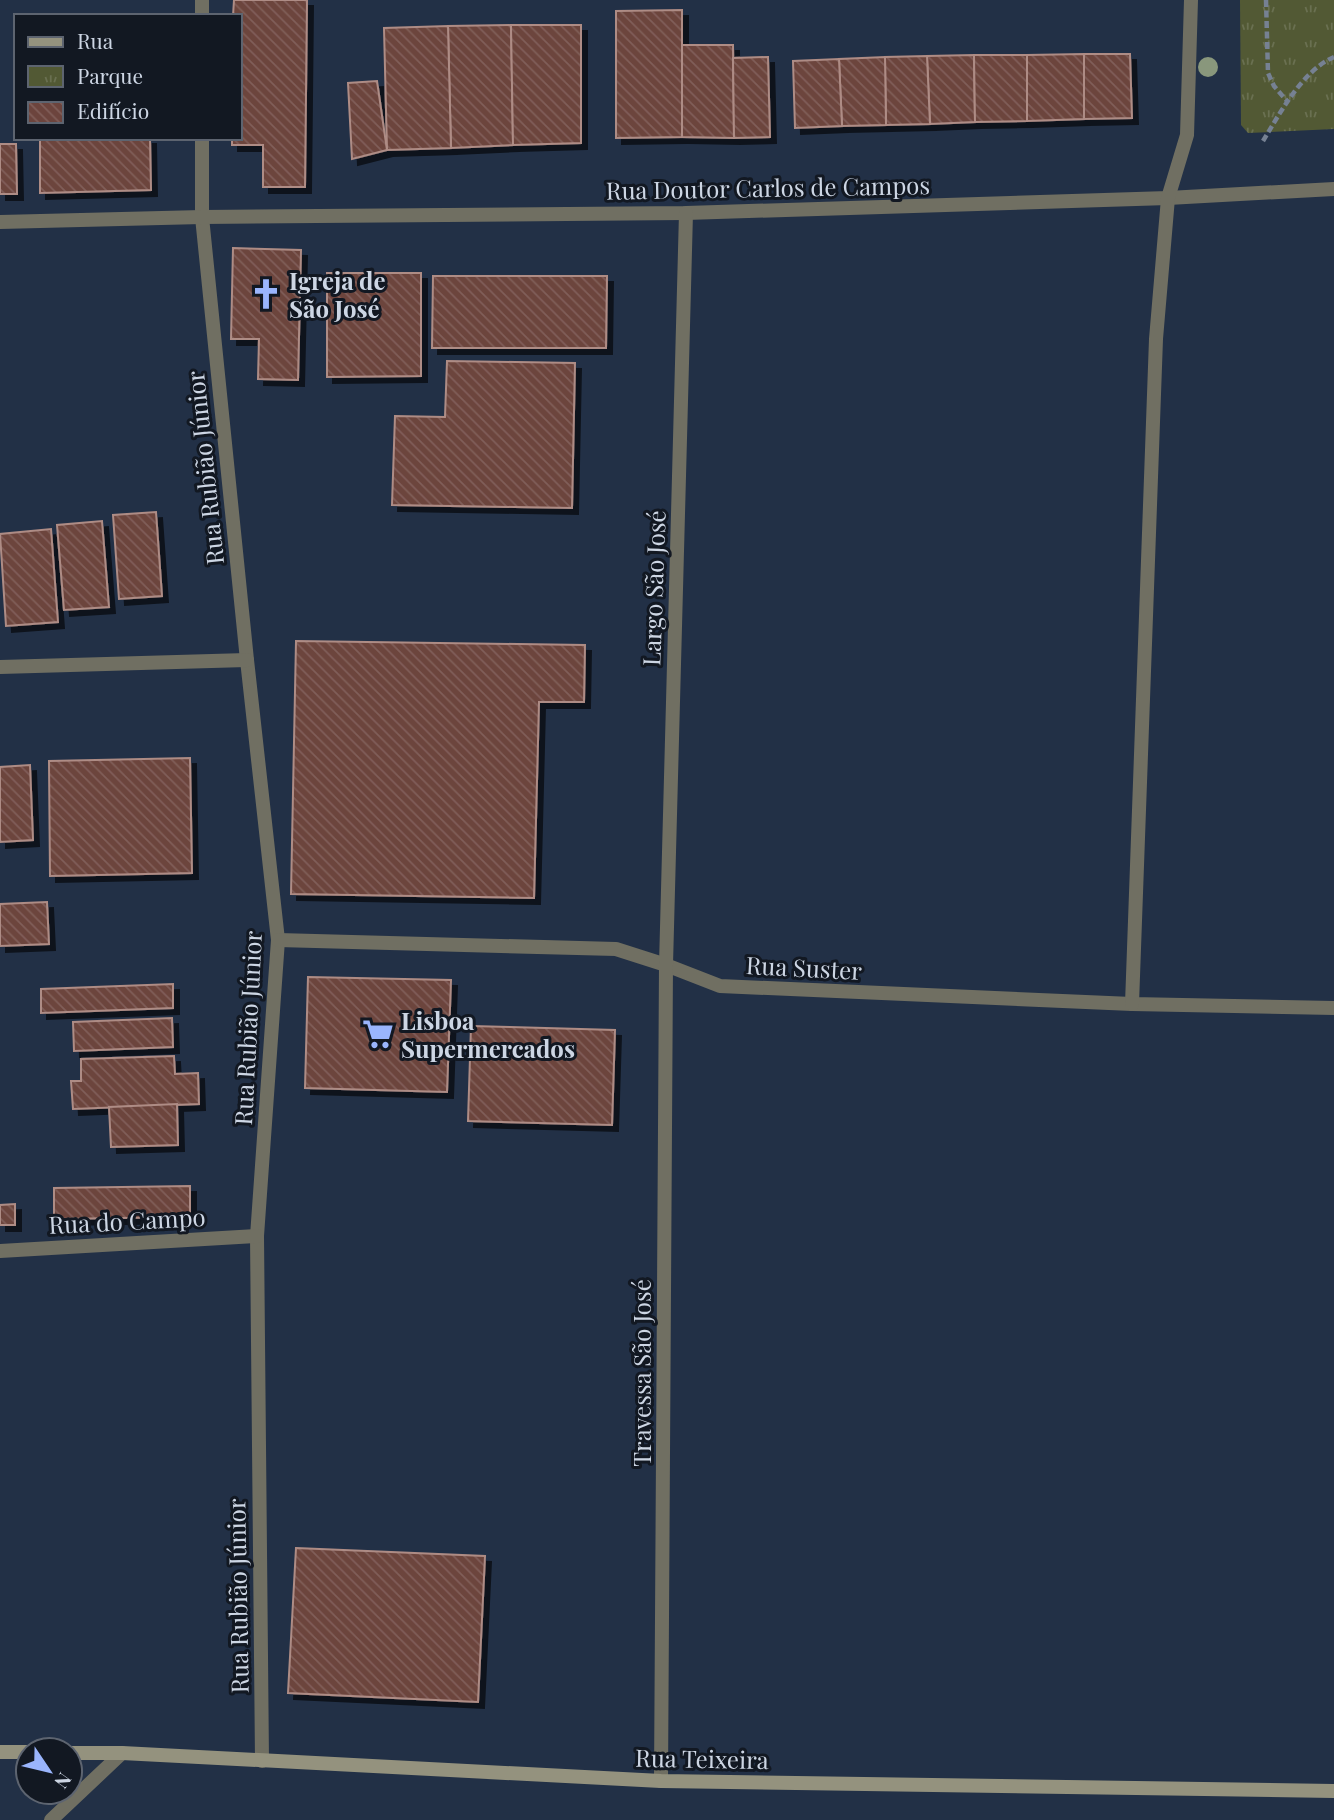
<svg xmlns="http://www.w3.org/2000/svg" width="1334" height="1820" font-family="'Playfair Display',serif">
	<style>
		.park { fill: url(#park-tufts) }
		.building { fill: url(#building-back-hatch); stroke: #ae8c85; stroke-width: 2; filter: url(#shadow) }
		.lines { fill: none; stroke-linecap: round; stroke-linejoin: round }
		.path { stroke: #768193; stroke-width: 4.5; stroke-dasharray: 7 3.5; stroke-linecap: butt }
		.street { stroke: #706f62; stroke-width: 14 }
		.secondary { stroke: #94927e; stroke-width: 14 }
		.tree { fill: #89977c }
		.labels { text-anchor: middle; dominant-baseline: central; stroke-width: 6; stroke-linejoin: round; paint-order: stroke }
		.street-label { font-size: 24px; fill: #cdd6e4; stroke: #121822 }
		.poi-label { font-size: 24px; font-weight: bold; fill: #cdd6e4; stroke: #121822; text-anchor: start }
	</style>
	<defs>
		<pattern id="park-tufts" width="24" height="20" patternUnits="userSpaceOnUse" patternTransform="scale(1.75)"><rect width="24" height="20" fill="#525934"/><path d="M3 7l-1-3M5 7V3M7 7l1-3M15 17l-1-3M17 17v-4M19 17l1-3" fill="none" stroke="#6a7051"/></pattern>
		<pattern id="building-back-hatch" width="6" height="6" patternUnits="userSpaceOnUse" patternTransform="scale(1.75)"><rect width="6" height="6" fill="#6c443d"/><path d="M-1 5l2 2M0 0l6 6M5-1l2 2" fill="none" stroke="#805e59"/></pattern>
		<filter id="shadow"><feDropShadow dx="6" dy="6" stdDeviation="0" flood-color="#0009"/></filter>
	</defs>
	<rect width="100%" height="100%" fill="#223046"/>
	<path class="park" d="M1240,0H1334V129L1248,133L1241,125Z"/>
	<g class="building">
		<path d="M234,0H307L305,187H263V145H232V138H240V16H233Z"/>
		<path d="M682,10V137L616,138V11Z"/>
		<path d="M511,25L513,145L451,148L448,26Z"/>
		<path d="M511,25H581V143L513,145Z"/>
		<path d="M448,26L451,148L387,150L384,28Z"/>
		<path d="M682,45H733L734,138L682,137Z"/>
		<path d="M1084,54H1130L1132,118L1084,119Z"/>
		<path d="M1084,54V119L1027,121V55Z"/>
		<path d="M974,55L975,122L930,124L927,56Z"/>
		<path d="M974,55H1027V121L975,122Z"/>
		<path d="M927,56L930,124L886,125L885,57Z"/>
		<path d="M768,57L770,137L734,138L733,58Z"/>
		<path d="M885,57L886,125L842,126L839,59Z"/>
		<path d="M839,59L842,126L795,128L793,61Z"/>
		<path d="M377,81L387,150L352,159L348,83Z"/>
		<path d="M40,138H150L151,190L40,193Z"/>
		<path d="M0,144H16L17,194H0Z"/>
		<path d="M233,248L301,250L298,380L258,379L259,339H231Z"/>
		<path d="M327,273H421V376L327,377Z"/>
		<path d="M433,276H607L606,348H432Z"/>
		<path d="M447,361L575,363L572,508L392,505L395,416L445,417Z"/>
		<path d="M156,512L162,596L119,599L113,515Z"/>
		<path d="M102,521L109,607L64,610L57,525Z"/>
		<path d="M51,529L58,622L6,626L0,534Z"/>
		<path d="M296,641L585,645L584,702H539L534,898L291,894Z"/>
		<path d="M190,758L192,873L50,876L49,761Z"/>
		<path d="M30,765L33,840L0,842V767Z"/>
		<path d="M47,902L49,944L0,946V904Z"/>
		<path d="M308,977L451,980L447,1092L305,1088Z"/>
		<path d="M173,984V1008L41,1013V989Z"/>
		<path d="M172,1018L173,1047L74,1051L73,1022Z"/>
		<path d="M471,1026L615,1030L612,1125L468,1121Z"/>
		<path d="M174,1056L175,1074L198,1073L199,1104L73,1109L71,1081H81V1059Z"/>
		<path d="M177,1104L178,1145L111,1147L109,1107Z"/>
		<path d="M190,1186V1217L54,1219V1188Z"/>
		<path d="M15,1204V1225H0V1205Z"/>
		<path d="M296,1548L485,1556L478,1702L288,1693Z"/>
	</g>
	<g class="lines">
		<g class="path">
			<path d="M1266,0L1268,73L1274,86L1287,101"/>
			<path d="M1263,141C1280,113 1303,70 1334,57"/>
		</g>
		<g class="street">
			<path d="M202,16V0"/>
			<path d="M202,138V217L247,660L278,940L257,1236L262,1761"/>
			<path d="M0,222L202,217L686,213L1168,198L1334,189"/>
			<path d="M0,667L247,660"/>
			<path d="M278,940L616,949L666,965L720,986L1132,1004L1334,1008"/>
			<path d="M1132,1004L1156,339L1168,198L1187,135L1191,0"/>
			<path d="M0,1251L257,1236"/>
			<path d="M661,1781L666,965L686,213"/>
			<path d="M51,1820L122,1753"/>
		</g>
		<g class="secondary">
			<path d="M0,1752H28"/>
			<path d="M70,1753H122L661,1781L1334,1791"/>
		</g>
	</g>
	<circle class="tree" cx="1208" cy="67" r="10"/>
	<defs>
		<symbol id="church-bare" viewBox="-9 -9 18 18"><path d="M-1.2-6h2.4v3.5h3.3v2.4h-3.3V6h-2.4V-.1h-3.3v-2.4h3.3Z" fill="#9ab5fd" stroke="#121822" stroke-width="2.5" paint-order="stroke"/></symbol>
		<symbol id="supermarket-bare" viewBox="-9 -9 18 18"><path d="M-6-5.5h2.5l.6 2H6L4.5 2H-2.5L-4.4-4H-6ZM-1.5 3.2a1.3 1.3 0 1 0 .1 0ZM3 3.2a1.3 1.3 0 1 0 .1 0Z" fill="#9ab5fd" stroke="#121822" stroke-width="2.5" paint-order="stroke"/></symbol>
	</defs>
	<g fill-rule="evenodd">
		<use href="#church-bare" x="244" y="272" width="44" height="44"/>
		<use href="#supermarket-bare" x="356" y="1012" width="44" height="44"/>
	</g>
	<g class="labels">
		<g class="street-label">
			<text transform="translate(768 187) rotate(-1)">Rua Doutor Carlos de Campos</text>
			<text transform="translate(204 468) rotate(-96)">Rua Rubião Júnior</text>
			<text transform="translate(653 588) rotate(-88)">Largo São José</text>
			<text transform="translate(804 967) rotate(3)">Rua Suster</text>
			<text transform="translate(247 1028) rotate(-87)">Rua Rubião Júnior</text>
			<text transform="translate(127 1220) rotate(-3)">Rua do Campo</text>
			<text transform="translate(641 1373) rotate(-90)">Travessa São José</text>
			<text transform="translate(237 1596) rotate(-91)">Rua Rubião Júnior</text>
			<text transform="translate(702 1758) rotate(1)">Rua Teixeira</text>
		</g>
		<g class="poi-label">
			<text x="289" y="280">Igreja de<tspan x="289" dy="28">São José</tspan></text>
			<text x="401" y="1020">Lisboa<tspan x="401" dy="28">Supermercados</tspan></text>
		</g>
	</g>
	<rect x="14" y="14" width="228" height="126" fill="#121822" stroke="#5d6470" stroke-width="2"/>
	<rect x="28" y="37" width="35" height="10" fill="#94927e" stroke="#5d6470" stroke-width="2"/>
	<text x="77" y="49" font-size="21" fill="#cdd6e4">Rua</text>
	<rect x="28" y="66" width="35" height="21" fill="url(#park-tufts)" stroke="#5d6470" stroke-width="2"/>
	<text x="77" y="84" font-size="21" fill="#cdd6e4">Parque</text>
	<rect x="28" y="102" width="35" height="21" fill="url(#building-back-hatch)" stroke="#5d6470" stroke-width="2"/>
	<text x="77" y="119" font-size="21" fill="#cdd6e4">Edifício</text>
	<g transform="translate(49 1771) rotate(125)"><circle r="33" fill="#121822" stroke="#5d6470" stroke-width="2"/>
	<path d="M0-5L12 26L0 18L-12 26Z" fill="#9ab5fd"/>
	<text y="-10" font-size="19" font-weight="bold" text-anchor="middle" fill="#cdd6e4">N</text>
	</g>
</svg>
